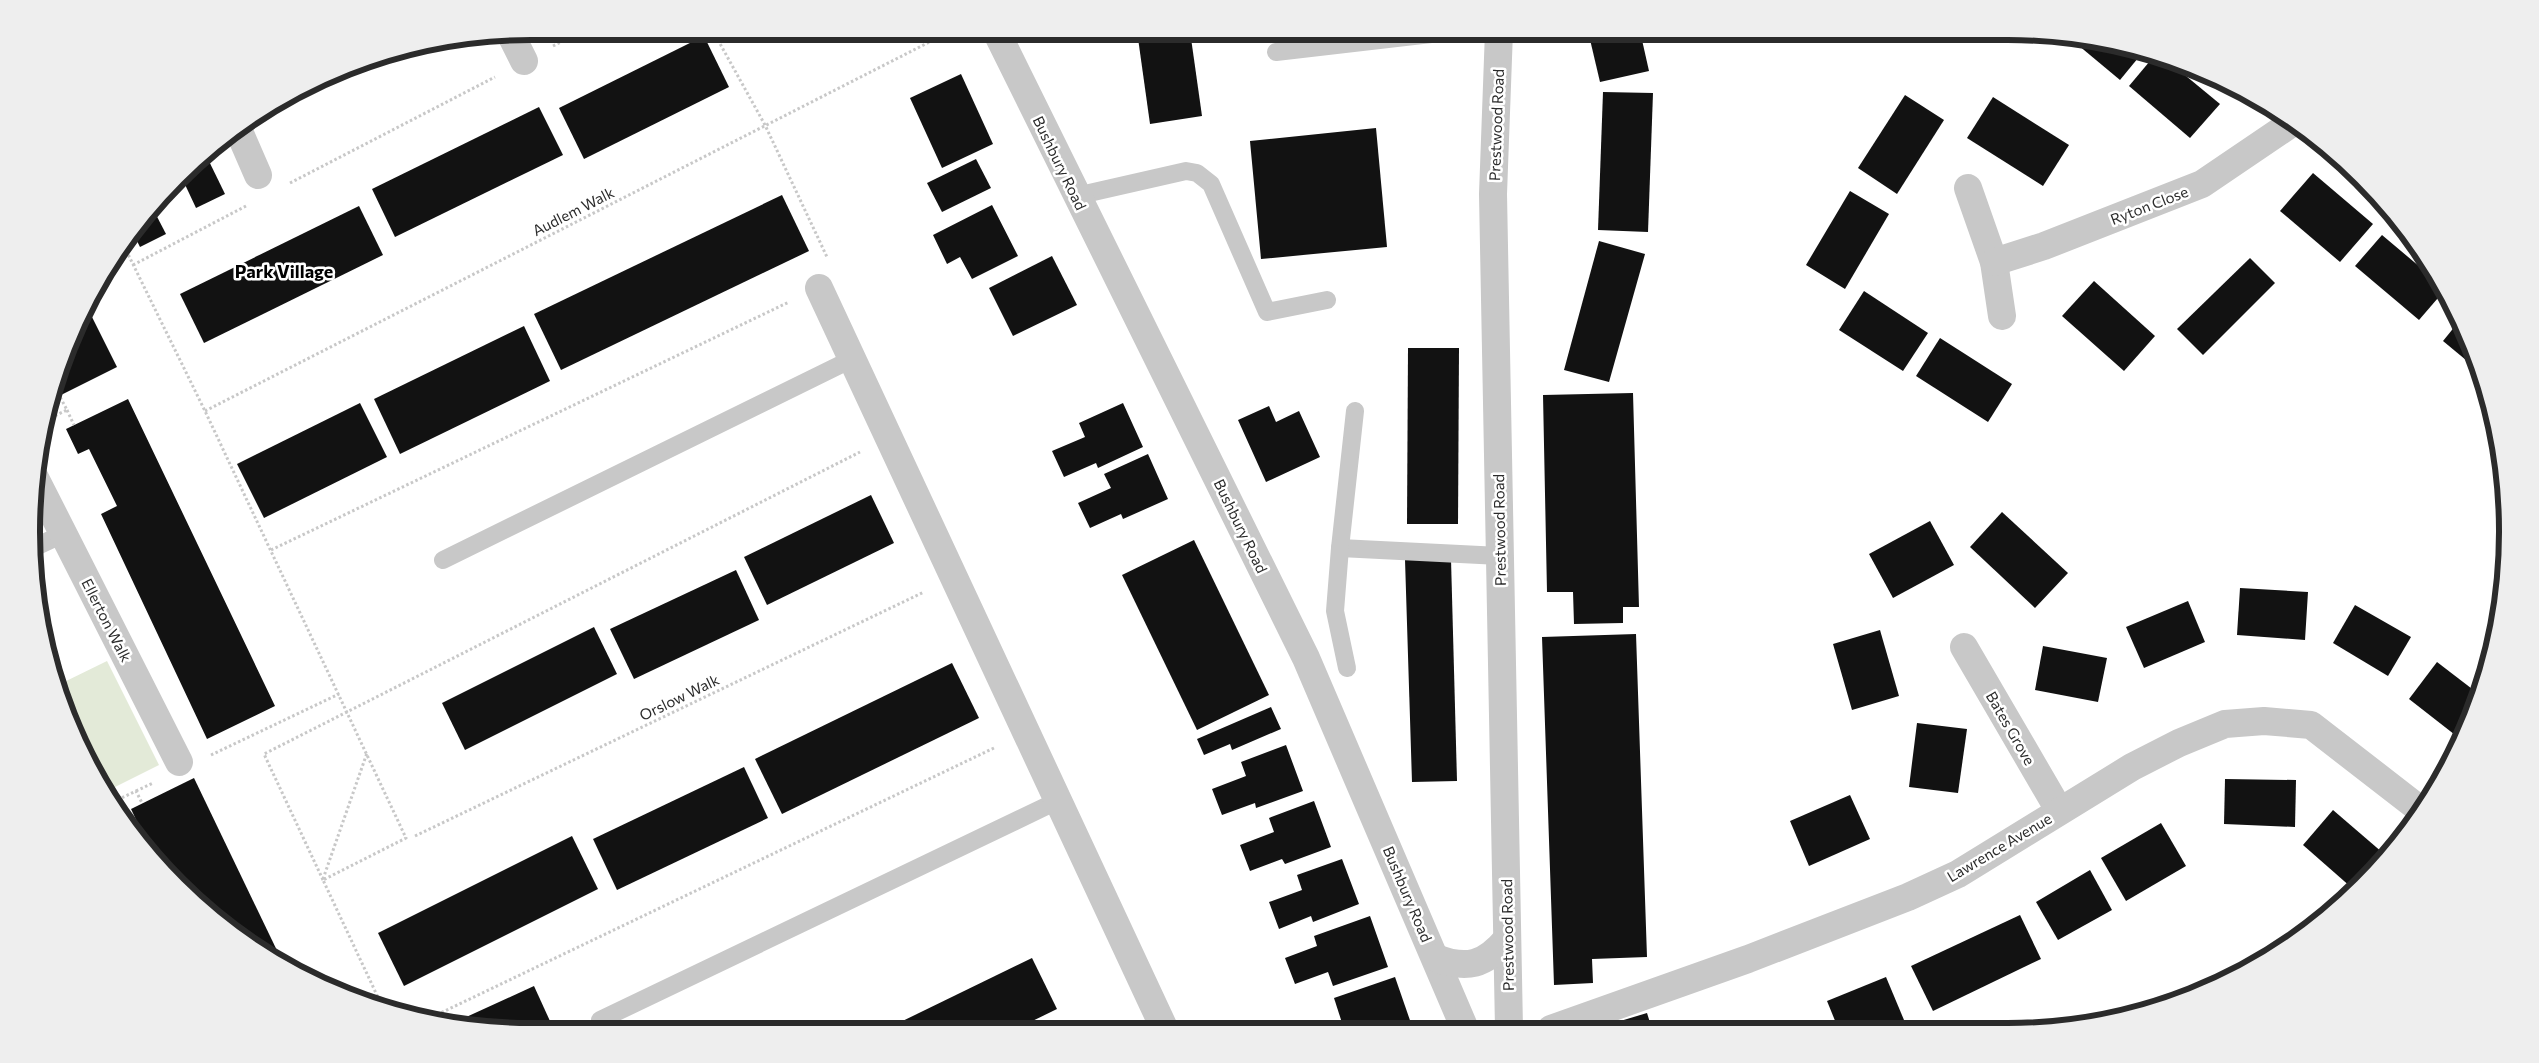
<svg xmlns="http://www.w3.org/2000/svg" width="2539" height="1063" font-family="Commissioner,sans-serif">
	<style>
		.green { fill: #e3ead8 }
		.building { fill: #121212 }
		.lines { fill: none; stroke-linecap: round; stroke-linejoin: round }
		.path { stroke: #c8c8c8; stroke-width: 3; stroke-dasharray: 2.5 2.5; stroke-linecap: butt }
		.service { stroke: #c8c8c8; stroke-width: 18 }
		.minor { stroke: #c8c8c8; stroke-width: 28 }
		.tertiary { stroke: #c8c8c8; stroke-width: 28 }
		.labels { text-anchor: middle; dominant-baseline: central; stroke-width: 5; stroke-linejoin: round; paint-order: stroke }
		.street-label { font-size: 15px; fill: #2b2b2b; stroke: #fff }
		.quarter-label { font-size: 18px; font-weight: bold; fill: #000; stroke: #fff }
		.rim { fill: none; stroke: #2b2b2b; stroke-width: 6 }
	</style>
	<rect width="100%" height="100%" fill="#fff"/>
	<path class="green" d="M107,661L159,765L105,792L68,720L58,685Z"/>
	<g class="building">
		<path d="M1137,31H1190L1202,116L1150,124Z"/>
		<path d="M1588,31H1640L1649,71L1600,82Z"/>
		<path d="M1956,31H1982L1974,43Z"/>
		<path d="M2066,35L2073,36L2143,52L2120,80Z"/>
		<path d="M704,36L729,87L584,159L559,108Z"/>
		<path d="M2155,55L2163,57L2220,104L2190,138L2129,86Z"/>
		<path d="M961,74L993,144L942,168L910,98Z"/>
		<path d="M1603,92L1653,93L1648,232L1598,230Z"/>
		<path d="M1905,95L1944,120L1897,194L1858,168Z"/>
		<path d="M1993,97L2069,145L2043,186L1967,138Z"/>
		<path d="M539,107L563,155L395,237L372,189Z"/>
		<path d="M1376,128L1387,247L1261,259L1250,141Z"/>
		<path d="M205,153L225,194L196,208L181,176Z"/>
		<path d="M976,159L991,188L942,212L927,183Z"/>
		<path d="M2313,173L2373,224L2340,262L2280,211Z"/>
		<path d="M1850,191L1889,214L1845,289L1806,265Z"/>
		<path d="M782,195L809,251L561,370L534,314Z"/>
		<path d="M992,205L1018,256L972,279L960,257L947,264L933,235Z"/>
		<path d="M359,206L383,255L204,343L180,294Z"/>
		<path d="M152,207L166,234L140,247L133,233Z"/>
		<path d="M2382,235L2439,283L2444,291L2419,320L2355,266Z"/>
		<path d="M1599,241L1645,254L1609,382L1564,370Z"/>
		<path d="M1052,256L1077,305L1013,336L989,288Z"/>
		<path d="M2250,258L2275,283L2203,355L2177,329Z"/>
		<path d="M2094,281L2155,336L2124,371L2062,316Z"/>
		<path d="M1864,291L1928,333L1903,371L1839,330Z"/>
		<path d="M87,307L117,367L51,400L58,370Z"/>
		<path d="M2460,320L2474,356L2478,370L2443,341Z"/>
		<path d="M524,326L550,381L400,454L374,399Z"/>
		<path d="M1940,338L2012,384L1988,422L1916,376Z"/>
		<path d="M1408,348H1459L1458,524H1407Z"/>
		<path d="M1633,393L1639,607H1623V623L1574,624L1573,592H1547L1543,395Z"/>
		<path d="M128,399L275,706L207,739L101,514L117,506L89,449L78,454L66,429Z"/>
		<path d="M360,403L387,457L264,518L237,464Z"/>
		<path d="M1123,403L1143,447L1098,468L1096,463L1064,477L1052,451L1085,437L1079,423Z"/>
		<path d="M1269,406L1276,422L1299,411L1320,457L1266,482L1238,420Z"/>
		<path d="M1148,454L1168,499L1123,519L1121,514L1090,528L1078,503L1111,488L1104,474Z"/>
		<path d="M871,495L894,543L767,605L744,557Z"/>
		<path d="M2002,512L2068,573L2035,608L1970,547Z"/>
		<path d="M1930,521L1954,565L1893,598L1869,554Z"/>
		<path d="M1194,540L1269,695L1197,730L1122,575Z"/>
		<path d="M1451,559L1457,781L1412,782L1405,560Z"/>
		<path d="M736,570L759,620L634,679L610,629Z"/>
		<path d="M2240,588L2308,592L2305,640L2237,635Z"/>
		<path d="M2188,601L2205,642L2144,668L2126,627Z"/>
		<path d="M2355,605L2411,637L2388,676L2333,643Z"/>
		<path d="M594,627L617,674L465,750L442,703Z"/>
		<path d="M1880,630L1899,696L1852,710L1833,644Z"/>
		<path d="M1636,634L1647,957L1592,959L1593,983L1554,985L1542,637Z"/>
		<path d="M2043,646L2107,658L2098,702L2035,690Z"/>
		<path d="M2437,662L2480,695L2459,738L2409,699Z"/>
		<path d="M952,663L979,718L782,814L755,759Z"/>
		<path d="M1271,707L1281,729L1232,750L1230,744L1204,755L1197,739Z"/>
		<path d="M1917,723L1967,729L1958,793L1909,787Z"/>
		<path d="M1286,745L1303,791L1256,808L1255,803L1222,815L1212,789L1246,776L1241,762Z"/>
		<path d="M744,767L768,818L617,890L593,839Z"/>
		<path d="M194,778L283,963L227,928L156,862L131,809Z"/>
		<path d="M2225,779L2296,780L2295,827L2224,824Z"/>
		<path d="M1850,795L1870,839L1809,866L1790,821Z"/>
		<path d="M1314,801L1331,847L1285,864L1282,859L1250,871L1240,845L1274,832L1269,818Z"/>
		<path d="M2333,810L2383,853L2352,888L2303,845Z"/>
		<path d="M2161,823L2186,866L2126,901L2101,858Z"/>
		<path d="M572,836L598,889L404,986L378,933Z"/>
		<path d="M1342,859L1359,904L1313,922L1311,916L1279,929L1269,902L1302,890L1297,875Z"/>
		<path d="M2090,870L2112,910L2058,940L2036,902Z"/>
		<path d="M2020,915L2041,959L1933,1011L1911,966Z"/>
		<path d="M1370,916L1388,967L1333,986L1328,972L1295,984L1285,958L1317,946L1314,936Z"/>
		<path d="M1032,958L1057,1009L1014,1030L882,1031Z"/>
		<path d="M1395,977L1413,1029H1344L1334,998Z"/>
		<path d="M1886,977L1904,1020L1884,1028H1838L1827,1001Z"/>
		<path d="M534,986L555,1032L466,1027L451,1024Z"/>
		<path d="M1647,1013L1652,1029H1597V1028Z"/>
	</g>
	<g class="lines">
		<g class="path">
			<path d="M713,31L765,125L827,257"/>
			<path d="M553,46L582,31"/>
			<path d="M290,183L495,77"/>
			<path d="M124,246L205,411L406,838L323,880L383,1008"/>
			<path d="M133,265L246,206"/>
			<path d="M67,410L74,425"/>
			<path d="M205,411L951,31"/>
			<path d="M46,420L67,410L59,395"/>
			<path d="M271,550L789,302"/>
			<path d="M211,755L339,694"/>
			<path d="M136,791L153,783"/>
			<path d="M113,802L136,791L142,803"/>
			<path d="M415,836L924,592"/>
			<path d="M323,879L367,753"/>
			<path d="M323,880L264,754L860,452"/>
			<path d="M428,1019L996,747"/>
		</g>
		<g class="service">
			<path d="M1276,52L1457,31"/>
			<path d="M1076,196L1186,171L1197,173L1211,184L1267,312L1327,300"/>
			<path d="M1355,411L1340,548L1500,556"/>
			<path d="M33,548L63,534"/>
			<path d="M1340,548L1335,611L1347,668"/>
			<path d="M443,560L852,359"/>
			<path d="M600,1020L1057,801"/>
		</g>
		<g class="minor">
			<path d="M510,33L524,61"/>
			<path d="M238,129L258,175"/>
			<path d="M1968,188L1994,262L2002,316"/>
			<path d="M1994,262L2044,246L2202,184L2292,123"/>
			<path d="M819,288L1165,1030"/>
			<path d="M35,478L179,762"/>
			<path d="M1964,647L2059,810"/>
			<path d="M1551,1029L1748,959L1908,897L1958,874L2132,767L2179,743L2225,724L2264,721L2311,725L2422,811"/>
		</g>
		<g class="tertiary">
			<path d="M996,31L1306,658L1465,1029"/>
			<path d="M1499,31L1493,194L1509,1029"/>
			<path d="M1436,958C1467,970 1485,965 1507,939"/>
		</g>
	</g>
	<g class="labels">
		<g class="street-label">
			<text transform="translate(1496 125) rotate(-88)">Prestwood Road</text>
			<text transform="translate(1060 163) rotate(64)">Bushbury Road</text>
			<text transform="translate(2149 205) rotate(-21)">Ryton Close</text>
			<text transform="translate(573 211) rotate(-27)">Audlem Walk</text>
			<text transform="translate(1241 526) rotate(64)">Bushbury Road</text>
			<text transform="translate(1499 530) rotate(-91)">Prestwood Road</text>
			<text transform="translate(107 620) rotate(63)">Ellerton Walk</text>
			<text transform="translate(679 697) rotate(-26)">Orslow Walk</text>
			<text transform="translate(2011 728) rotate(60)">Bates Grove</text>
			<text transform="translate(1999 847) rotate(-31)">Lawrence Avenue</text>
			<text transform="translate(1408 894) rotate(67)">Bushbury Road</text>
			<text transform="translate(1507 935) rotate(-91)">Prestwood Road</text>
		</g>
		<g class="quarter-label">
			<text x="284" y="271">Park Village</text>
		</g>
	</g>
	<path d="M0 0H2539V1063H0ZM531 40H2008A491 491 0 0 1 2499 531V532A491 491 0 0 1 2008 1023H531A491 491 0 0 1 40 532V531A491 491 0 0 1 531 40Z" fill="#eee" fill-rule="evenodd"/>
	<path class="rim" d="M531 40H2008A491 491 0 0 1 2499 531V532A491 491 0 0 1 2008 1023H531A491 491 0 0 1 40 532V531A491 491 0 0 1 531 40Z"/>
</svg>
